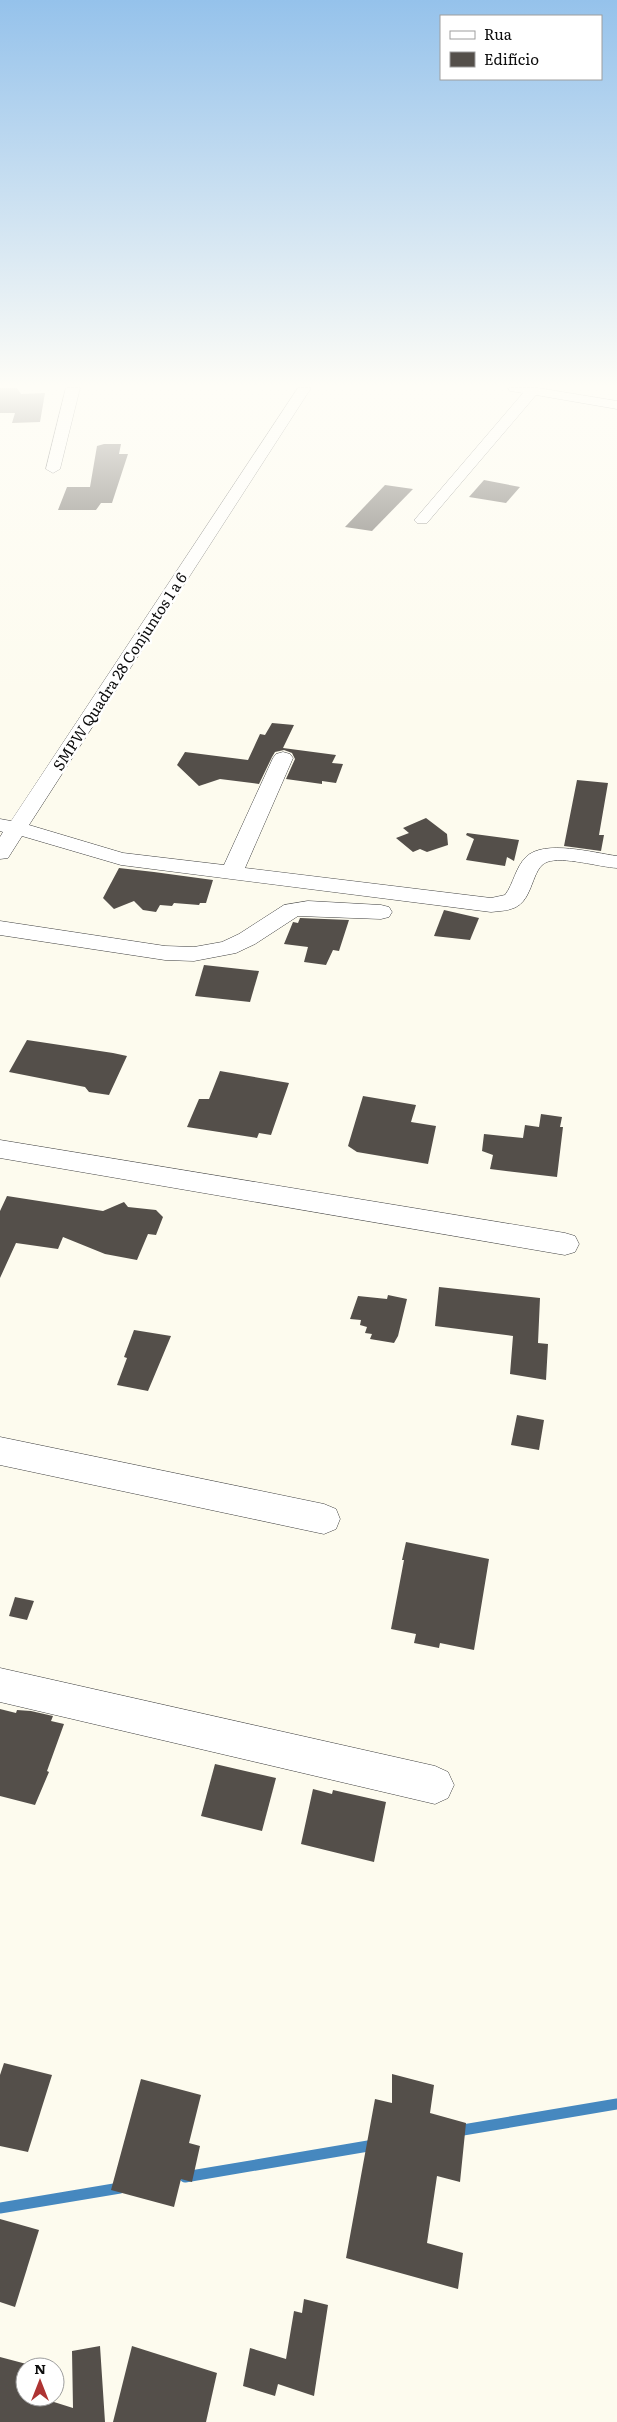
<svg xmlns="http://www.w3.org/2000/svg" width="617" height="2422" font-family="Literata,serif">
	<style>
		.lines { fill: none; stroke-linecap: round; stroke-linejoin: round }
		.stream { stroke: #4688bf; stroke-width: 11 }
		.building { fill: #544f4a }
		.minor-casing { stroke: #404040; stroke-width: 1 }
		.minor { fill: #fff; fill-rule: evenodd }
		.labels { text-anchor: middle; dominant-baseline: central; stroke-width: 5; stroke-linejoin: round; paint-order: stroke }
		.far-street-label { font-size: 15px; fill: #0d0d0d; stroke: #fff }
	</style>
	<rect width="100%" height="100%" fill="#fdfbee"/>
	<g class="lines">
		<g class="stream">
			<path d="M457,2131L617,2104"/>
			<path d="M185,2177L374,2145"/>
			<path d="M0,2208L120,2188"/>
		</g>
	</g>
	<g class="building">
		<path d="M0,388H17L21,394L45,393L40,422L12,423L15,413H0Z"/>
		<path d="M104,444H121L119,454H128L112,503H101L96,510H58L67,487H90L97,446Z"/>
		<path d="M484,480L520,487L506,503L469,497Z"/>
		<path d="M385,485L413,489L372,531L345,527Z"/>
		<path d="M272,723L294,725L283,748L336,755L332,763L343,764L336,783L322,781V784L286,779L295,759L292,753L284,750L275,752L272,757L259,784L220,779L199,786L177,765L185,752L248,760L260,734L265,735Z"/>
		<path d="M577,780L608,783L599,835H604L601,851L564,846Z"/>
		<path d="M426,818L447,834L448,845L427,852L420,849L413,852L396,838L409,833L403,828Z"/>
		<path d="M467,833L519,840L514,861L507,857L505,866L466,860L474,839L466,835Z"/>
		<path d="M119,868L154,872L213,880L206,903H200L199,905L174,903L172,906L160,905L156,912L143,910L134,901L114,909L103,898Z"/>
		<path d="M444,910L479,918L470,940L434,936Z"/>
		<path d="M300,918L349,920L339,951L333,950L326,965L304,962L308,947L284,944L293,922L298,923Z"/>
		<path d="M204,965L259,971L250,1002L195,996Z"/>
		<path d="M27,1040L113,1053L127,1056L109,1095L89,1092L85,1087L9,1072Z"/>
		<path d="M220,1071L289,1083L271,1135L259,1133L257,1138L187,1127L199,1099H209Z"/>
		<path d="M363,1096L416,1105L411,1122L436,1126L428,1164L357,1152L348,1146Z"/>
		<path d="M541,1114L562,1117L560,1127H563L557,1177L490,1169L493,1155L482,1151L484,1134L523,1138L525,1125L539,1127Z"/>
		<path d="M7,1196L103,1211L124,1202L128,1207L156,1210L163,1217L156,1235L148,1234L137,1260L105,1254L63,1237L58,1249L16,1243L0,1278V1211Z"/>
		<path d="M439,1287L540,1298L538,1343L548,1344L546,1380L510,1374L513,1336L435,1326Z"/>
		<path d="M388,1295L407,1299L398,1336L394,1343L370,1339L372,1334L365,1333L367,1327L360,1325L361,1320L350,1319L358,1296L387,1299Z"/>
		<path d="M134,1330L171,1336L148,1391L117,1385L127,1358L124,1357Z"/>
		<path d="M517,1415L544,1420L539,1450L511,1445Z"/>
		<path d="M406,1542L489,1559L474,1650L440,1643L439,1648L414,1643L416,1634L391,1629L404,1560H402Z"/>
		<path d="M15,1597L34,1601L27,1620L9,1616Z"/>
		<path d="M0,1709L16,1713L17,1710L31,1711L53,1716L51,1721L64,1724L47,1771L49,1772L35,1805L0,1796Z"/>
		<path d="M215,1764L276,1778L262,1831L201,1816Z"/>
		<path d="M313,1789L332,1794L333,1790L386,1802L374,1862L301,1844Z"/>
		<path d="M4,2063L52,2075L28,2152L0,2146V2075Z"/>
		<path d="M392,2074L434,2085L430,2113L466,2123L460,2182L437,2176L427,2243L463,2253L458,2289L346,2258L375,2099L392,2103Z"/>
		<path d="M141,2079L201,2095L189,2143L200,2146L192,2182L181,2179L174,2207L111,2190Z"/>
		<path d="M0,2219L39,2230L15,2307L0,2302Z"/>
		<path d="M304,2299L328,2305L314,2396L278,2384L275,2396L243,2386L250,2348L286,2359L294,2311L302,2313Z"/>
		<path d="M100,2346L105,2422H0V2357L34,2366L25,2367V2397H38L73,2408L72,2351Z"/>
		<path d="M132,2346L217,2373L206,2422H113Z"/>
	</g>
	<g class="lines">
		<defs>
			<g id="minor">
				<path d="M66,388H80L60,469L53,473L46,469Z"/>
				<path d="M298,388H311L29,825L123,853L224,865L273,758L276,754L283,752L290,754L293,758L245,868L491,898L505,895C514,883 515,868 526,857C544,839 594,853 617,856V868C599,867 563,856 547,862C531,868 534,900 514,908C507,911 499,911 491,912L121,865L22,836L8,858L0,859V837L3,832L0,831V819L11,821Z"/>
				<path d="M508,388H538L617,401V409L536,395L427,523H417L414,520L417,517L523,393L510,391Z"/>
				<path d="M308,901L381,905L389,907L392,912L389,917L381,919L298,916L255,944L236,953L194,961L165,960L0,935V921L165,946L194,947L222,942L239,934L284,905Z"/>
				<path d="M0,1140L565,1233L575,1236L579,1244L575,1252L565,1255L0,1158Z"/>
				<path d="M0,1437L324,1504L336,1509L340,1519L336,1529L324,1534L0,1465Z"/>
				<path d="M0,1668L435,1766L448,1772L454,1785L448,1798L435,1804L0,1702Z"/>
			</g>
		</defs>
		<use href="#minor" class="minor-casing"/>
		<use href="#minor" class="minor"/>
	</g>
	<linearGradient id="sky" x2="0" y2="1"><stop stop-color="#95c2eb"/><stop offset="0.53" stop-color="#fefdf7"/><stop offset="1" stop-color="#fefdf7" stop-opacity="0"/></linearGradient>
	<rect width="617" height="727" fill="url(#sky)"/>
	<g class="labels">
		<g class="far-street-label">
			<text transform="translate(119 671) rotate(-57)">SMPW Quadra 28 Conjuntos 1 a 6</text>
		</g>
	</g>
	<rect x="440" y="15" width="162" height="65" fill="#ffffff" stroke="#9e9e9e"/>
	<rect x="450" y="31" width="25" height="8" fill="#ffffff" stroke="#9e9e9e"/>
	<text x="484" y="40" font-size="15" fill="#0d0d0d">Rua</text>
	<rect x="450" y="52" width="25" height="15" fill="#544f4a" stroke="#9e9e9e"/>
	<text x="484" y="65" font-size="15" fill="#0d0d0d">Edifício</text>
	<g transform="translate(40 2382)"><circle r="24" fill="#ffffff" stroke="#9e9e9e"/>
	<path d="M0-4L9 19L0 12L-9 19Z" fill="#ae3433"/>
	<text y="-8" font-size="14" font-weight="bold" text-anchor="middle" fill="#0d0d0d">N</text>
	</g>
</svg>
